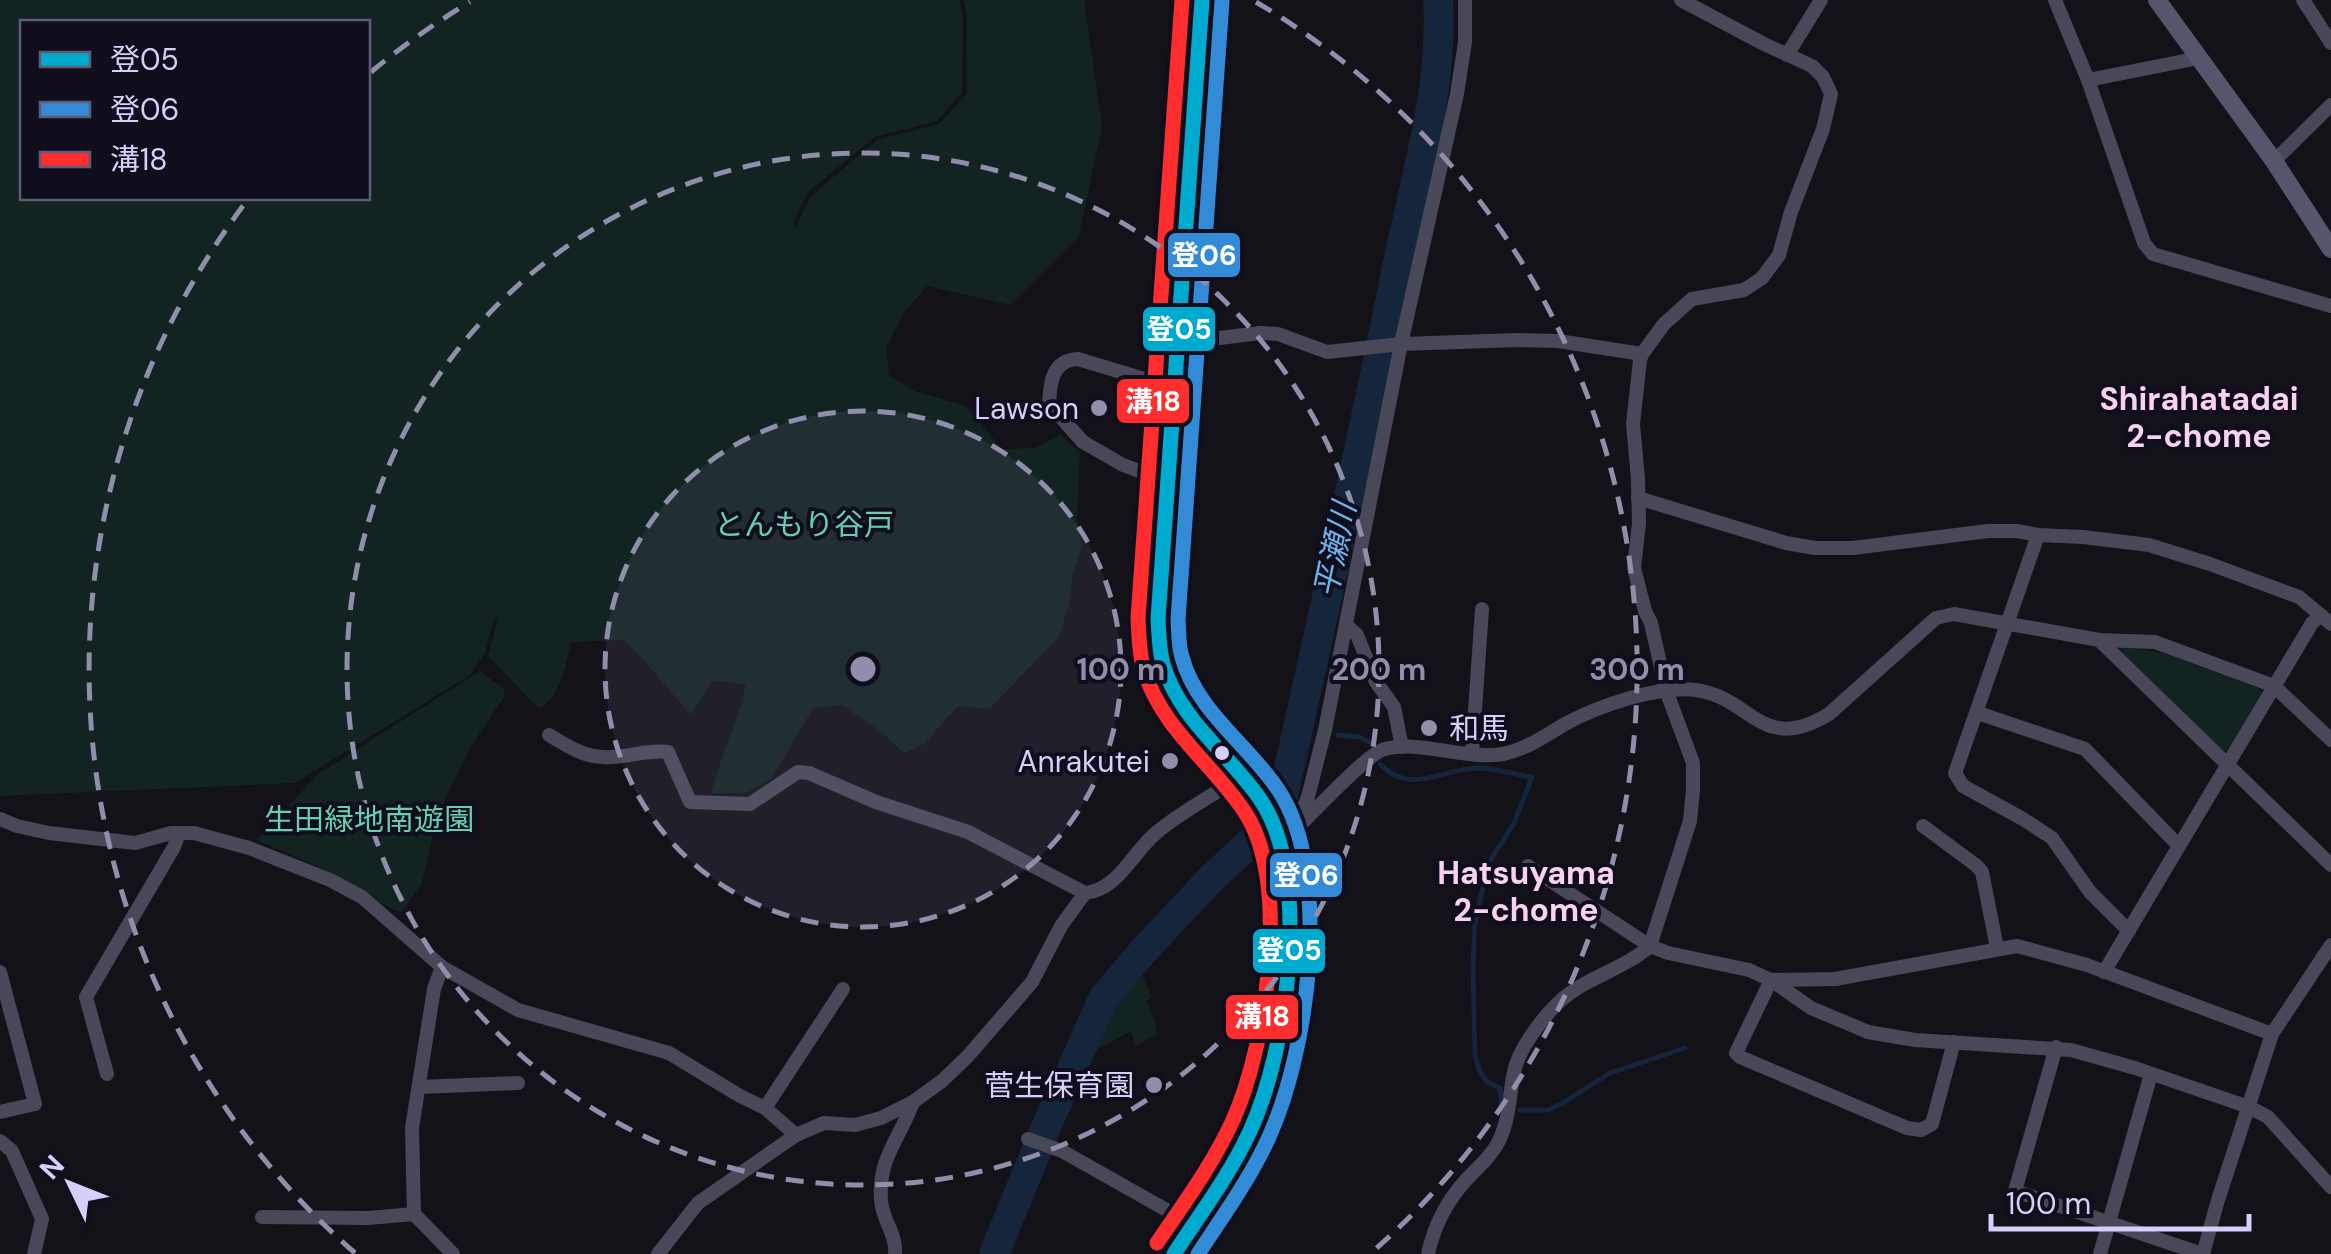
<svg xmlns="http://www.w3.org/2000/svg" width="2331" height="1254" font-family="'DM Sans','Noto Sans JP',sans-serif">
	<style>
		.green { fill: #122322; fill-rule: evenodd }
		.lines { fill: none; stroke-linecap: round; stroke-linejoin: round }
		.stream { stroke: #15253c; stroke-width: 5 }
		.river { stroke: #15253c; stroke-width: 30 }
		.street { stroke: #484859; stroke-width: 14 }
		.secondary { stroke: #55556b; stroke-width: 18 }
		.bus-1-casing { stroke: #100e1c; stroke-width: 22 }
		.bus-2-casing { stroke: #100e1c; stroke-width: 22 }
		.bus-3-casing { stroke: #100e1c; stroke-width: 22 }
		.bus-1 { stroke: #00a9ce; stroke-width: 15 }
		.bus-2 { stroke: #338bd7; stroke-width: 15 }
		.bus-3 { stroke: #ff2d2d; stroke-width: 15 }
		.ring { fill: none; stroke: #908eaa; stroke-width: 5; stroke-dasharray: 18 12 }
		.poi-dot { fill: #908eaa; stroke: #100e1c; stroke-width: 4 }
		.bus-dot { fill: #d4d0f9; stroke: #100e1c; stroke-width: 4 }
		.labels { text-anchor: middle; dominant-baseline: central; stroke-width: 8; stroke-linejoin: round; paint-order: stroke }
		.poi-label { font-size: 30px; fill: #d4d0f9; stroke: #100e1c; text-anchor: end }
		.park-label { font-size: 30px; fill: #67ceb2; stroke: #100e1c }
		.neighbourhood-label { font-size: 32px; font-weight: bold; fill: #f9d2ec; stroke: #100e1c }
		.water-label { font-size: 32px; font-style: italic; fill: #6cb3eb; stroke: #100e1c }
		.centre { fill: #908eaa; stroke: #100e1c; stroke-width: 5 }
		.ring-label { font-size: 30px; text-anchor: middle; font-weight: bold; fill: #908eaa; stroke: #100e1c; stroke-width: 8; stroke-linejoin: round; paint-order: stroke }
		.line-badge { stroke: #100e1c; stroke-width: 4 }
		.badge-label { font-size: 28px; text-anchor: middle; font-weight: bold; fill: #fff }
	</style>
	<rect width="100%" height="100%" fill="#121218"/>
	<g class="green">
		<path d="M0,0H959L963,15L962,92L937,121L875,137L808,192L794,220L795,228L811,196L877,140L939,124L967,94V14L963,0H1084L1102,126L1079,236L1010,305L927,286L902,315L886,347L889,375L914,391L966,406L1002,449L1035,448L1060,435L1080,453L1077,521L1082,544L1072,578L1069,604L1059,637L989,709L958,706L924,744L904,753L878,729L842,705L813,708L771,779L746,793H711C721,756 738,721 746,684L712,681L691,715L640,656L623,640L572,642C564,666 562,695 539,709L488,656L497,622L496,617L494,620L485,653L470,675L295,783L0,796ZM22,22H368V198H22Z"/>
		<path d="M2125,647L2163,653L2260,689L2261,696L2229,751H2222L2121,653Z"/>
		<path d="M480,671L504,689L505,695L468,751L438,814L422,883L402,912C384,909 376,896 360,888C327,870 292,855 257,840L318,774Z"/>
		<path d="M1140,970L1152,998L1147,1001L1156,1025L1157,1034L1135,1046L1131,1031L1096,1050L1123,987Z"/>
	</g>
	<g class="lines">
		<g class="stream">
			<path d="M1297,731L1310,732"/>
			<path d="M1338,735L1359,737L1369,742"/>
			<path d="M1380,764C1411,796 1441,769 1477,768C1495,768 1515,775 1532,777L1514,823L1488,864L1475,924L1473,968L1475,1056L1480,1072L1487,1082L1500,1088L1502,1107"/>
			<path d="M1520,1110H1548L1563,1103L1610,1073L1685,1048"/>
		</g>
		<path class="river" d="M994,1254L1049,1120L1104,997L1146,948L1211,879L1255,838L1282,800C1322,621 1362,443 1398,263C1415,182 1444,82 1438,0"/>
		<g class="street">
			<path d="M2055,0L2088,80L2144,243L2153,254L2331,306"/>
			<path d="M2303,0L2331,43"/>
			<path d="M1787,55L1821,0"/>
			<path d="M2088,80L2199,58"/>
			<path d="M2274,161L2331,105"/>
			<path d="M1179,343L1260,333L1278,334L1327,352L1401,344L1518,340L1558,341L1642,354"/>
			<path d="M1169,482L1123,465L1083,442L1049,404C1050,383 1052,360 1078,359L1174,388"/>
			<path d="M1638,498L1786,543L1815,548H1853L1988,531H2017L2038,535L2083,537L2149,545L2210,564L2299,597L2331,624"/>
			<path d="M2038,535L1955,773L1963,786L2023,819L2052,838L2090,892L2129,931"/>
			<path d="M1346,625L1357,635L1376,682L1394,707L1402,747"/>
			<path d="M2099,640L2331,865"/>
			<path d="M1978,713L2085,749L2178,845"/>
			<path d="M549,735C566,745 582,756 602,757C624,759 646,749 668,752L690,802L750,804L798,772L809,773L876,802L968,832L1085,893C1118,890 1132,853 1156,833C1179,813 1216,793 1243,776"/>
			<path d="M1472,754L1482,609"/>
			<path d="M0,819L17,826L49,833L135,843L171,833H194L249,848L330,880L362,897L442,967L518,1010L669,1053L740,1096L765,1108L796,1135"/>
			<path d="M1297,823L1308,797L1325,730L1401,344L1457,94L1465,42V0"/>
			<path d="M1923,826L1977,866L1982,872L1997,948"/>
			<path d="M1283,846L1292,833C1310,816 1364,757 1382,750C1416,738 1466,761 1503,754C1527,749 1545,736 1565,724C1598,706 1658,685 1696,690C1753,698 1761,755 1829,714L1936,618L1954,614L2099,640L2155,642L2274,686L2331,740"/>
			<path d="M1528,866L1650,946L1668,953L1749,970L1771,980L1811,1008L1868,1032L1915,1040L2071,1050L2135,1068L2249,1107L2268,1117L2331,1187"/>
			<path d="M0,972L35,1104L0,1112"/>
			<path d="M2104,972L2312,623L2321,615"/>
			<path d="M1954,1042L1932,1124L1921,1130L1907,1128L1740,1057L1736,1053L1771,980L1835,979L2017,946L2087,965L2272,1034"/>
			<path d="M2056,1047L2015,1191L2202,1254"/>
			<path d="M107,1074L86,997L174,847L179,833"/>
			<path d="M420,1087L518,1083"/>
			<path d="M765,1108L843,989"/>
			<path d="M1028,1139L1062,1151L1193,1225"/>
			<path d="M0,1141L12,1151L42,1219L34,1254"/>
			<path d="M414,1214L412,1128L434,989L442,967"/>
			<path d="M262,1217L368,1218L414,1214L453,1254"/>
			<path d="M658,1254L698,1203L796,1135L824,1123L855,1125L881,1118L913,1102L942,1081L968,1056L1032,982L1061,926L1085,893"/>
			<path d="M895,1254C897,1234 882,1220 881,1200C878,1157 900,1139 913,1102"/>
			<path d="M1428,1254C1434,1226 1446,1202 1466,1180C1478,1167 1492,1156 1500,1139C1510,1116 1509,1096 1514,1072C1518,1050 1543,1017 1559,1002C1586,977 1623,970 1650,946L1690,821L1693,790V763L1666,690L1651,623L1645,611L1634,568L1639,523L1638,479L1633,424L1640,360L1642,354L1664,324L1692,299L1744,290L1762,278L1779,255L1791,212L1823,129L1831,94L1823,77L1812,66L1764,44L1681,0"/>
			<path d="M2100,1254L2151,1074"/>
			<path d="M2203,1254L2218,1200L2272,1034L2331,945"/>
		</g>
		<g class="secondary">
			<path d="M2157,0L2274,161L2331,249"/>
			<path d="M1174,1254C1195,1222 1217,1191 1236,1158C1278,1085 1288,1005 1289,923C1289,879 1287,837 1261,800C1230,755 1180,718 1163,665C1159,650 1159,634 1158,619L1202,0"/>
		</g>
		<defs>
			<path id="bus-1" d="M1174,1254C1200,1214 1230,1175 1250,1131C1287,1051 1313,876 1260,799C1229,754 1179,719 1163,664C1159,650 1159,634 1158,619L1202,0"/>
			<path id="bus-2" d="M1198,1254C1223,1216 1250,1179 1269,1137C1308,1051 1333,874 1279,791C1250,746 1196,711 1182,657C1178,645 1179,632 1178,619L1222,1"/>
			<path id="bus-3" d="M1157,1243C1184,1203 1213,1164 1233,1120C1266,1047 1292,881 1244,811C1212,763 1161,728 1144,670C1139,654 1139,635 1138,618L1182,0"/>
		</defs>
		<use href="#bus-1" class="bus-1-casing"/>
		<use href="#bus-2" class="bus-2-casing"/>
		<use href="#bus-3" class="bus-3-casing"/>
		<use href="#bus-1" class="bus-1"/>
		<use href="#bus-2" class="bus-2"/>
		<use href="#bus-3" class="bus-3"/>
	</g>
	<circle cx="863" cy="669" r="258" fill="#908eaa" fill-opacity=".12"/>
	<g class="ring">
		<circle cx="863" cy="669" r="258"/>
		<circle cx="863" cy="669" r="516"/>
		<path d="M355 1253A774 774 0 0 1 249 198M371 72A774 774 0 0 1 470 2M1256 2A774 774 0 0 1 1371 1253"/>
	</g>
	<g class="poi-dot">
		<circle cx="1099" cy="408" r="10"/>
		<circle cx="1429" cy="728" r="10"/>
		<circle cx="1170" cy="761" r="10"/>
		<circle cx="1154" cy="1085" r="10"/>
	</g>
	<circle class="bus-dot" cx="1222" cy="753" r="9"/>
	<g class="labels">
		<g class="poi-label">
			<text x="1079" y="408">Lawson</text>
			<text x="1449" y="728" text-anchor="start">和馬</text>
			<text x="1150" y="761">Anrakutei</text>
			<text x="1134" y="1085">菅生保育園</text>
		</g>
		<g class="park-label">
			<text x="804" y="524">とんもり谷戸</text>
			<text x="369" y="819">生田緑地南遊園</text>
		</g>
		<g class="neighbourhood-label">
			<text x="2199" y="399">Shirahatadai<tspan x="2199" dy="37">2-chome</tspan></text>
			<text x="1526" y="873">Hatsuyama<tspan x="1526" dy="37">2-chome</tspan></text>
		</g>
		<g class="water-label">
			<text transform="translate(1335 550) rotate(-78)">平瀬川</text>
		</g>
	</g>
	<circle cx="863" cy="669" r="15" class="centre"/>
	<g class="ring-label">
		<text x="1121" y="680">100 m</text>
		<text x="1379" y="680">200 m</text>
		<text x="1637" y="680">300 m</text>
	</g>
	<g class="line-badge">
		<rect x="1166" y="231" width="76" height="48" rx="10" fill="#338bd7"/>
		<rect x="1141" y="305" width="76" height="48" rx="10" fill="#00a9ce"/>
		<rect x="1115" y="377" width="76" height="48" rx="10" fill="#ff2d2d"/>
		<rect x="1268" y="851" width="76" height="48" rx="10" fill="#338bd7"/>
		<rect x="1251" y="927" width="76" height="48" rx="10" fill="#00a9ce"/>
		<rect x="1224" y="993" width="76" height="48" rx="10" fill="#ff2d2d"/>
	</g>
	<g class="badge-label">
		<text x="1204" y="265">登06</text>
		<text x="1179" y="339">登05</text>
		<text x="1153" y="411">溝18</text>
		<text x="1306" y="885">登06</text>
		<text x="1289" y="960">登05</text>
		<text x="1262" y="1026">溝18</text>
	</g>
	<rect x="20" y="20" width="350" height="180" fill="#100e1c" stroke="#5e5c74" stroke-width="2.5"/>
	<rect x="40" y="52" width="50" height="15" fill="#00a9ce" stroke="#5e5c74" stroke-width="2.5"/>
	<text x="110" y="70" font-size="30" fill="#d4d0f9">登05</text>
	<rect x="40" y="102" width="50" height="15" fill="#338bd7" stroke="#5e5c74" stroke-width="2.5"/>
	<text x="110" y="120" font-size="30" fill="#d4d0f9">登06</text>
	<rect x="40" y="152" width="50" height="15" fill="#ff2d2d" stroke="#5e5c74" stroke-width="2.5"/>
	<text x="110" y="170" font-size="30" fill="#d4d0f9">溝18</text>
	<g transform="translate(70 1184) rotate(313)" stroke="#100e1c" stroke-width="8" paint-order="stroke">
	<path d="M0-8L18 38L0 25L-18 38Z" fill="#d4d0f9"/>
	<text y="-15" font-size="28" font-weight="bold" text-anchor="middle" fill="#d4d0f9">N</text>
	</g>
	<path d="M1991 1214v15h258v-15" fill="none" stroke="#d4d0f9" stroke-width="5"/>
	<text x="2006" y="1214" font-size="30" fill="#d4d0f9" stroke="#100e1c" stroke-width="8" paint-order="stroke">100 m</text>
</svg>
